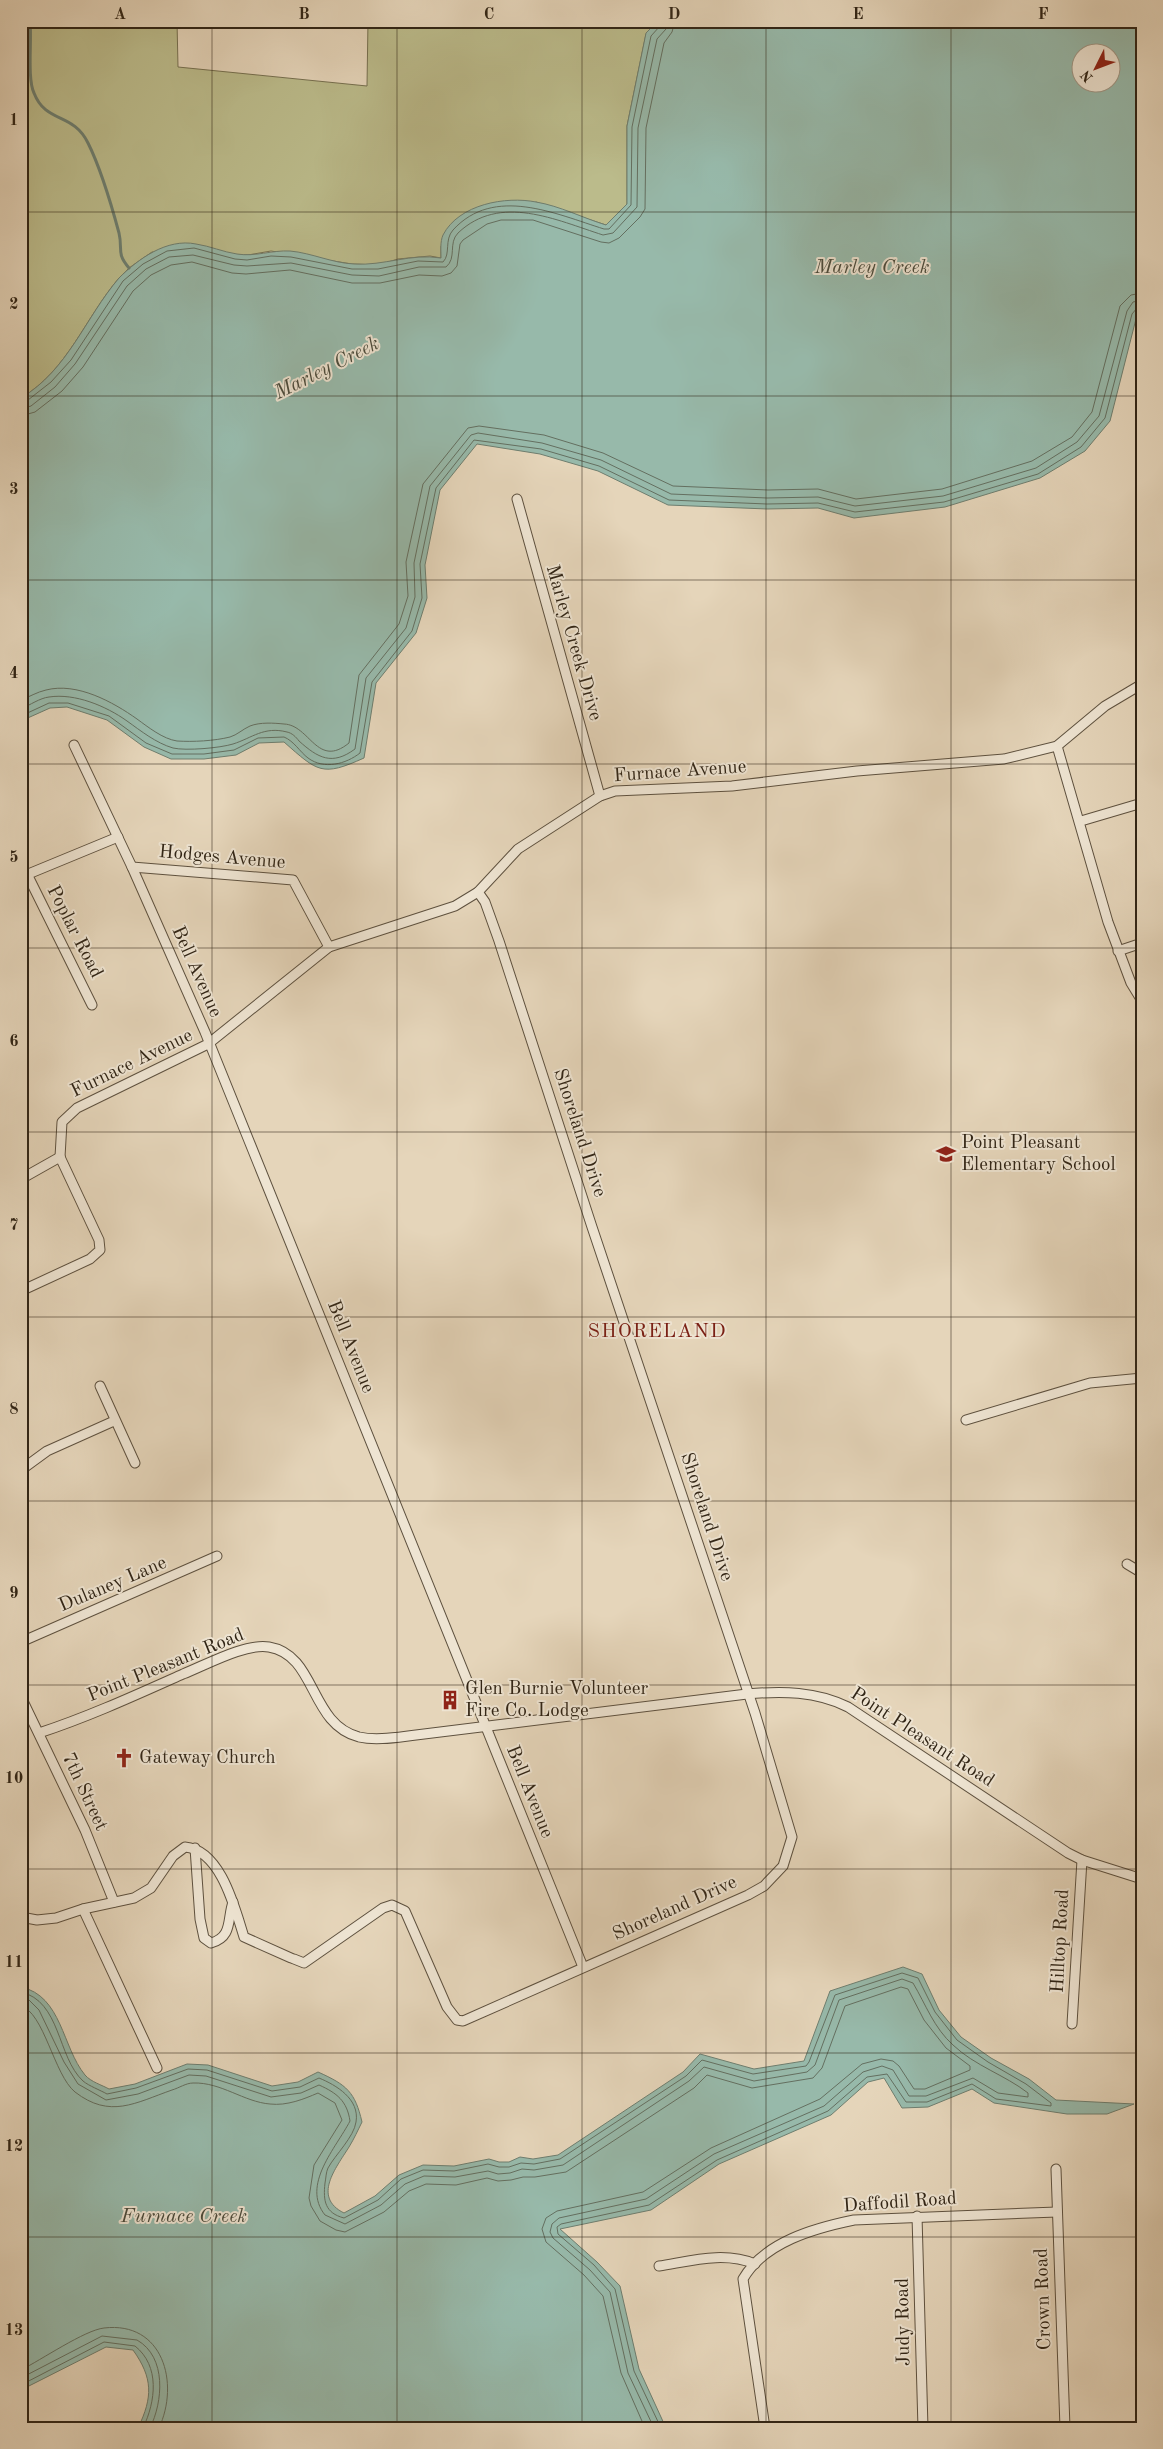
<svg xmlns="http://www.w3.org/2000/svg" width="1163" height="2449" font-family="'Old Standard TT',serif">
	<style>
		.green { fill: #bbbb8b; stroke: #767050 }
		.water { fill: #97b9aa; stroke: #6e7e6f; fill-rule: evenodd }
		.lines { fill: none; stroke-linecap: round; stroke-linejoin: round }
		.shore { stroke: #646f60; stroke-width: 1 }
		.stream { stroke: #6e7e6f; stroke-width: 3 }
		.minor-casing { stroke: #5e513f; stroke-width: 11 }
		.minor { stroke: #eee4d2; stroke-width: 9 }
		.grid { fill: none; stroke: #312516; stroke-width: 1; stroke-opacity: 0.55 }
		.labels { text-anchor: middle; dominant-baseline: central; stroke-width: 4; stroke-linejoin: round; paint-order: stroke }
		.street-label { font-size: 19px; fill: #312516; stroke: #eee4d2 }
		.poi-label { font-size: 19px; fill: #312516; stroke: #eee4d2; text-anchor: start }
		.water-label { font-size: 20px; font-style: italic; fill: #4a4a3b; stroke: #eee4d2 }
		.neighbourhood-label { font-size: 20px; letter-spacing: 1px; fill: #7a1f14; stroke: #eee4d2 }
		.neatline { fill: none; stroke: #312516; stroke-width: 2 }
		.grid-label { font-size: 16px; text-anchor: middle; font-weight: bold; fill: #312516 }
	</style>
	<rect width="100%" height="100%" fill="#e5d5ba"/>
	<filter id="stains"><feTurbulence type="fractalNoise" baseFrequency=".004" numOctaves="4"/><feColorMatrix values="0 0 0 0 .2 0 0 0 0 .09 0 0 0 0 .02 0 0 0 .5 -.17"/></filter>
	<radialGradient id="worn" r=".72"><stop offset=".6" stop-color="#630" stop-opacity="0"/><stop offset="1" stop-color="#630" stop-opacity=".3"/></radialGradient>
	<path class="green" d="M21,21H177L178,67L367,86L368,21H658L646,34L627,126V204L606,225L536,202L441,246V258L430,256L398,259L378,265L352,264L271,251L248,255L152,252L129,268L119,278C85,318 68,370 21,398Z"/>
	<g class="water">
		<path d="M658,21H1142V309L1137,315L1110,421L1085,451L1040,478L945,507L854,518L818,508L767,509L668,505L598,471L540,454L477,444L440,490L425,565L427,598L416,633L376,683L364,758C322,777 318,772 284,742L259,743L236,755L204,759H171L144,747L107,720L67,707L50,708L21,721V398C68,370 85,318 119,278C138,259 167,238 196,244C210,246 223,252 237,254C255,257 272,250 290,251C312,253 332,263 354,264C384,266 411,253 441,258C441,250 440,242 443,235C459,204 506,196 536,202C560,206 583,218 606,225L627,204V126L646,33ZM1080,52H1110V82H1080Z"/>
		<path d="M903,1967L922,1974L939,2010L961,2037L991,2058L1029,2079L1056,2100L1134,2104L1107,2114H1067L994,2103L972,2089L928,2107L902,2108L884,2078L868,2082L831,2115L719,2164L651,2210L560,2229L597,2262L620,2286L639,2369L666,2428H138C153,2397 153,2378 133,2350L106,2347L21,2390V1987C62,1996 62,2047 85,2075C91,2082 102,2085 109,2089L135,2084L187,2064L208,2065L272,2086L298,2082L318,2072C347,2085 355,2092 362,2122C358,2130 354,2139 349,2147C336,2168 312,2197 344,2213L375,2196L399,2175L423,2165L454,2166L489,2159L499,2162H509L520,2157L533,2159L558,2155L683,2072L700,2054L754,2069L804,2061L830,1991Z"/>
	</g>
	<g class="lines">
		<g class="shore">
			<path d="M21,402L28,400L51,382L71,360L123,281L143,264L167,251L194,248L235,259L247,260L271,256L291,257L352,269H378L418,261L443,262C451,254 444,240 453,230C494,185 556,214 604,229H609L631,205L632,127L651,36L660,26L661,21"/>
			<path d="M21,409L31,406L55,387L75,364L127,286L146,269L169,257L193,255L234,265L247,266L291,263L352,275L379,276L419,267H446C457,258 448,243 458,233C500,193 556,220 603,235L613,233L637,207L638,128L657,39L666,29L667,21"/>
			<path d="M21,416L35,412L62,391L83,367L133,291L151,275L171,265L192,262L232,273L246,274L290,270L352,283H380L419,275L442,276L451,273L457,266L460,244L463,240L487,224L501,220H533L601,242L609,243L619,238L640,217L645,209L646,128L664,43L672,32L675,21"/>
			<path d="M21,700C29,697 37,692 46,690C77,682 113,702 137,719C148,727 163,739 177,741C193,742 214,741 230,737C237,735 243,729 250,726C260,722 274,723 284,724C310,725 317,769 349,743L359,675L399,624L408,596L406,562L423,484L468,428L479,426L544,435L603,453L673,486L768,490L818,489L856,499L942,489L1032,461L1072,437L1092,412L1120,306L1131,295L1142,293"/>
			<path d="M21,709C30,705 40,698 49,697C75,693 106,706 127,721C141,731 156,743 173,748C186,751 220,748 233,744C252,738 264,726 287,732C292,733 296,737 299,741C318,758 332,766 355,749L366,678L406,628L415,597L414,563L430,486L471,435L478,433L542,443L601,460L671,494L767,498L818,497L855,506L943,496L1036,468L1077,442L1099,416L1127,311L1133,302L1142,300"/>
			<path d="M21,716L49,703H68L109,716L146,743L172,754H204L234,750L258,738L284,737C294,741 300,752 308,758C324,770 346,764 360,753L372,682L412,631L422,598L420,564L436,488L474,440L541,449L599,466L669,500L767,504L818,503L855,512L944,502L1038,474L1081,447L1105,418L1132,314L1137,308L1142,307"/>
			<path d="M21,1992C61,2001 57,2057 83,2081C89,2086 100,2090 107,2094L136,2088L188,2069L207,2070L272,2091L300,2087L319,2078C336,2085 360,2099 356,2122C354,2137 335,2155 328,2168C326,2172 326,2178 325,2183C323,2201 325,2213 344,2218L378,2200L401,2179L423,2170L454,2171L488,2164L499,2167H509L521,2163L534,2164L560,2159L686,2076L702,2060L753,2074L806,2066L809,2062L835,1995L902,1973L918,1978L935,2012L957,2040L988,2062L1026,2084L1051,2103V2106L996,2099L972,2084L927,2102H906L887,2074L867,2077L828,2111L717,2160L649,2205L561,2224L557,2227L558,2234L594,2265L615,2289L634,2371L661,2428"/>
			<path d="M21,1999L29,2000L39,2010L64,2062L78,2084L106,2100L138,2094L189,2075L206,2076L271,2097L301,2093L319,2085C337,2093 347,2101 350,2121C336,2148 301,2185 325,2215L345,2224L381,2205L405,2184L424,2176L455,2177L488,2171L498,2174L510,2173L522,2169L534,2170L563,2165L689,2081L704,2067L754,2081L807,2072L815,2065L839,2000L902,1979L913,1983C926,2005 934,2028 953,2045C975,2066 1005,2075 1028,2093V2097L998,2093L973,2078L926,2096H909L893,2070L882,2066L863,2072L824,2106L714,2154L646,2199L559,2218L552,2224L550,2232L553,2238L590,2270L610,2292L628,2373L654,2428"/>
			<path d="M21,2006C44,2012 54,2075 75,2092C110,2119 135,2103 172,2090C179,2088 186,2083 193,2083C221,2082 244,2102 270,2104C287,2106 304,2099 318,2093L335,2103L342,2120L314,2165L309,2198L311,2206L320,2221L336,2230L345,2232L384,2212L409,2191L426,2184L456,2185L487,2178L498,2181L511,2180L523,2177H535L566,2172L694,2088L707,2075L752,2088L813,2078L822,2068L845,2006L901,1987L908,1989L924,2020L946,2048L970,2066V2070L925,2089H914L899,2066L893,2061L881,2059L862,2064L820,2099L711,2148L643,2192L557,2211L546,2218L542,2229L546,2242L584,2275L603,2296L621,2373L645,2428"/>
			<path d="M21,2370C41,2360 85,2330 104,2328C163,2321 180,2383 159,2428"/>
			<path d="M21,2378L102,2336L137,2340C167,2357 163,2402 150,2428"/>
			<path d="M21,2385L104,2342L135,2346C160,2366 156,2401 143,2428"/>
		</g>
		<path class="stream" d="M30,21C32,41 27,78 34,93C46,124 73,112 88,143C100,167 112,207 119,233C123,250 116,253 129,268"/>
		<defs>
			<g id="minor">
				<path d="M517,499L600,796"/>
				<path d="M74,745L132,867L205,1032L583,1967"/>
				<path d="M1057,746L1108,922L1131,983L1142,1001"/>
				<path d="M1081,821L1142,803"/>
				<path d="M132,867L293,880L329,947"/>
				<path d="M27,874L92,1005"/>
				<path d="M21,877L118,837"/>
				<path d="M1118,951L1142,943"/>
				<path d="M60,1157L62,1122L77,1108L208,1044L329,947L455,906L478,892L518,849L600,796L615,791L732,786L857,771L1004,759L1057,746L1105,706L1142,684"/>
				<path d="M21,1179L60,1157"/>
				<path d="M21,1291L90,1259L100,1250L99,1240L60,1157"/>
				<path d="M100,1386L135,1463"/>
				<path d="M966,1420L1090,1383L1142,1378"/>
				<path d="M21,1470L47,1451L114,1421"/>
				<path d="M1127,1564L1142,1573"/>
				<path d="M21,1642L217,1556"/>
				<path d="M21,1697L85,1830L114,1902"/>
				<path d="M39,1733C88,1717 136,1695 183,1674C206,1665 245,1643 269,1647C317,1655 309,1724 359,1737C377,1741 398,1737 416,1735L747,1694C782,1691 816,1691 848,1707L1068,1853L1082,1860L1142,1879"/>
				<path d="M195,1848L200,1919L204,1938L211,1943C233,1937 227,1919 233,1902"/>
				<path d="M83,1909L157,2068"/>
				<path d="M21,1917L37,1920L56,1918L83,1909L134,1898L151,1888L173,1856L185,1847C221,1850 235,1909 244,1937L291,1958"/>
				<path d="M294,1959L304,1963L383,1908L392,1905L405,1911L447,2007L457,2020L463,2021L748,1895L764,1886L783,1866L792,1837L755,1713L592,1227L499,941L485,902L478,892"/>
				<path d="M1072,2024L1082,1860"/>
				<path d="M1056,2169L1065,2428"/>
				<path d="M917,2216L923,2428"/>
				<path d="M659,2266C691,2261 724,2251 755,2264"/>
				<path d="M765,2428L743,2279C764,2242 815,2228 854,2220L1057,2212"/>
			</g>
		</defs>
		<use href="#minor" class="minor-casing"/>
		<use href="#minor" class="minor"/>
	</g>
	<path class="grid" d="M212,21V2428M397,21V2428M582,21V2428M766,21V2428M951,21V2428M21,212H1142M21,396H1142M21,580H1142M21,764H1142M21,948H1142M21,1132H1142M21,1317H1142M21,1501H1142M21,1685H1142M21,1869H1142M21,2053H1142M21,2237H1142"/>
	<defs>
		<symbol id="school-bare" viewBox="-9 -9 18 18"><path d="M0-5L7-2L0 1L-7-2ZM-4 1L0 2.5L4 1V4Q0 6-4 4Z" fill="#8f2418" stroke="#eee4d2" stroke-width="2.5" paint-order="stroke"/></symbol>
		<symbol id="building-bare" viewBox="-9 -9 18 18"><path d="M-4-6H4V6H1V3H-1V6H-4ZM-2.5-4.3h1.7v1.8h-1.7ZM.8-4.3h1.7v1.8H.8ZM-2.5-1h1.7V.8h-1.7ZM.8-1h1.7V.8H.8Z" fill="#8f2418" stroke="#eee4d2" stroke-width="2.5" paint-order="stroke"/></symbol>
		<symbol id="church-bare" viewBox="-9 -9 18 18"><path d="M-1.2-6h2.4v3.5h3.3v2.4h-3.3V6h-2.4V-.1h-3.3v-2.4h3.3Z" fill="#8f2418" stroke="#eee4d2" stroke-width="2.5" paint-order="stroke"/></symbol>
	</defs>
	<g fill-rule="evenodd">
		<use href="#school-bare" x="932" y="1140" width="28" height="28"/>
		<use href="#building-bare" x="436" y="1686" width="28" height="28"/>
		<use href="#church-bare" x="110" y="1744" width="28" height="28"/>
	</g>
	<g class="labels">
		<g class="street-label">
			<text transform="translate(573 643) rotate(74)">Marley Creek Drive</text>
			<text transform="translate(680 772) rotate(-4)">Furnace Avenue</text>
			<text transform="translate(222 858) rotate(5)">Hodges Avenue</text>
			<text transform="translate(74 932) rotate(63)">Poplar Road</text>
			<text transform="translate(196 972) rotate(66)">Bell Avenue</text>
			<text transform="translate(132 1064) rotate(-26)">Furnace Avenue</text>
			<text transform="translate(579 1133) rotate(72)">Shoreland Drive</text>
			<text transform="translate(350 1347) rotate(68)">Bell Avenue</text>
			<text transform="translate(706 1517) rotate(72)">Shoreland Drive</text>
			<text transform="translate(113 1585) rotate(-23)">Dulaney Lane</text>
			<text transform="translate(166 1666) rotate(-22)">Point Pleasant Road</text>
			<text transform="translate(922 1738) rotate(33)">Point Pleasant Road</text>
			<text transform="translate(84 1792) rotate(65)">7th Street</text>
			<text transform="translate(529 1792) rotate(68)">Bell Avenue</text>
			<text transform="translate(675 1909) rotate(-24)">Shoreland Drive</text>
			<text transform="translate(1061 1941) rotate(-87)">Hilltop Road</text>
			<text transform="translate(900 2203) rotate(-4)">Daffodil Road</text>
			<text transform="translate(1044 2299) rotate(-92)">Crown Road</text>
			<text transform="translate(904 2322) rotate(-91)">Judy Road</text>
		</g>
		<g class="poi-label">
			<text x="961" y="1143">Point Pleasant<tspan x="961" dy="22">Elementary School</tspan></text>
			<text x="465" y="1689">Glen Burnie Volunteer<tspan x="465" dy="22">Fire Co. Lodge</tspan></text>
			<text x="139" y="1758">Gateway Church</text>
		</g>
		<g class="water-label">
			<text x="872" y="268">Marley Creek</text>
			<text transform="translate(327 369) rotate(-27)">Marley Creek</text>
			<text x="184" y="2217">Furnace Creek</text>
		</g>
		<g class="neighbourhood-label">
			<text x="657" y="1332">SHORELAND</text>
		</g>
	</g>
	<rect width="1163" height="2449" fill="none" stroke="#e5d5ba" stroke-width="55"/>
	<g transform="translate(1096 68) rotate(228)"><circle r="24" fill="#eee4d2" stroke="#a29887"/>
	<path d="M0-4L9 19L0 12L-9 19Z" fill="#8f2418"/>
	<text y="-8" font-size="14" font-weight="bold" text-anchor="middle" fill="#312516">N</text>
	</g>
	<rect x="28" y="28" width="1108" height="2394" class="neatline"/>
	<g class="grid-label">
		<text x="120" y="19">A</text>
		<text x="304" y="19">B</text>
		<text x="489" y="19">C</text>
		<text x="674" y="19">D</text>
		<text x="858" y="19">E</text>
		<text x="1043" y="19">F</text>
		<text x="14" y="125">1</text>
		<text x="14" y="309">2</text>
		<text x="14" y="494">3</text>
		<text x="14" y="678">4</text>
		<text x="14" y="862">5</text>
		<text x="14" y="1046">6</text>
		<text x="14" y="1230">7</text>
		<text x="14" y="1414">8</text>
		<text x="14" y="1598">9</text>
		<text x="14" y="1783">10</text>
		<text x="14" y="1967">11</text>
		<text x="14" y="2151">12</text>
		<text x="14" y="2335">13</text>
	</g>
	<rect width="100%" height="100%" filter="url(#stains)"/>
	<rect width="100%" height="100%" fill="url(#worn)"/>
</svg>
